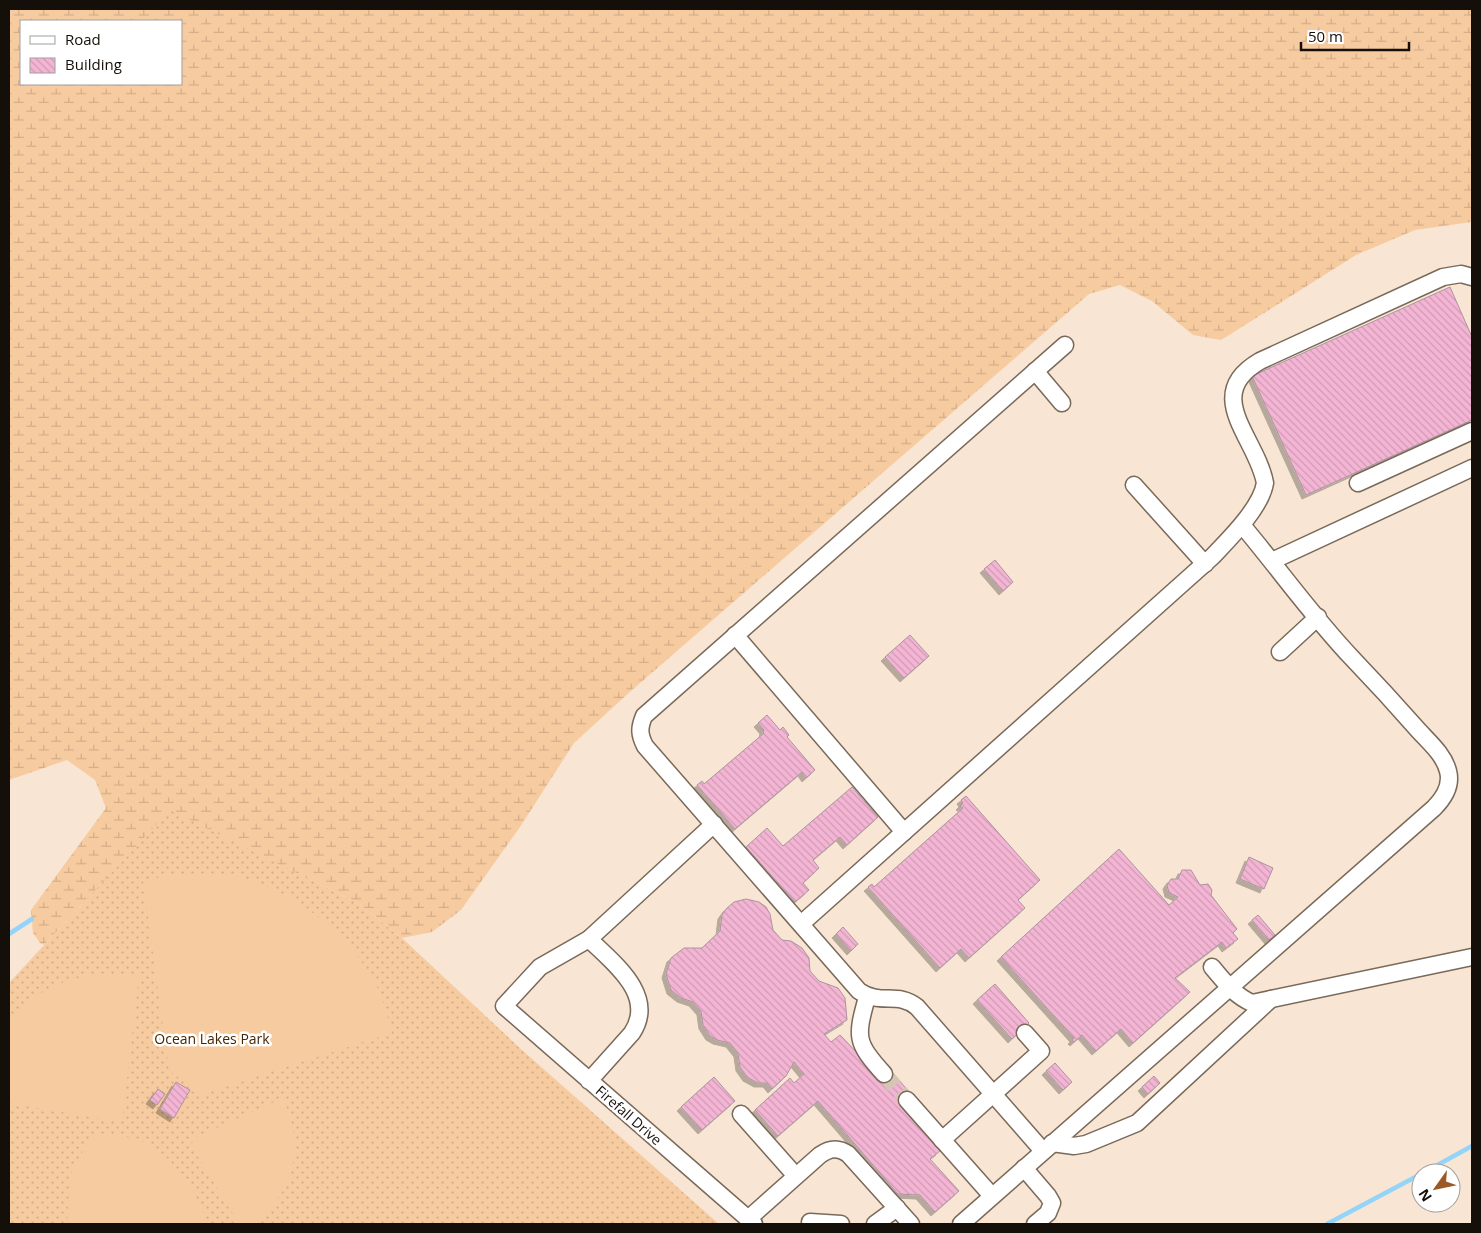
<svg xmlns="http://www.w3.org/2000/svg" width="1481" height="1233" font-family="'Open Sans',sans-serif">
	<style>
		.grass { fill: url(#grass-dots) }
		.wetland { fill: url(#wetland-marsh); fill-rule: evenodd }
		.garden { fill: #f7cba0 }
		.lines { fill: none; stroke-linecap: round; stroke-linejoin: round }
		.stream { stroke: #94d4f9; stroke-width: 4.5 }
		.building { fill: url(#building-back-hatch); stroke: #ab949f; filter: url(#shadow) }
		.minor-tunnel { stroke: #d6c5b5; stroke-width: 16; stroke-dasharray: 16 8; stroke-linecap: butt }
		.minor-casing { stroke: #796959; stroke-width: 19 }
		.minor { stroke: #fff; stroke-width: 16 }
		.labels { text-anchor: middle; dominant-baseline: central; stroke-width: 5; stroke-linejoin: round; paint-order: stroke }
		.park-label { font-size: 14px; fill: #452600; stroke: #fff }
		.street-label { font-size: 14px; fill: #150f09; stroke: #fff }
	</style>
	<defs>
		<pattern id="grass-dots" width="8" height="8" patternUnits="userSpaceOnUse" patternTransform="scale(1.25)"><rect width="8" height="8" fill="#f7cba0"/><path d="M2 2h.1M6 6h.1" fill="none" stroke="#d3ad88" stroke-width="1.8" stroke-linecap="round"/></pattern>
		<pattern id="wetland-marsh" width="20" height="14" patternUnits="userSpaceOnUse" patternTransform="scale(1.25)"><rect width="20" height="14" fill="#f7cba0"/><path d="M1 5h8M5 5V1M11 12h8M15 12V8" fill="none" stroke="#d3ad88"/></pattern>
		<pattern id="building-back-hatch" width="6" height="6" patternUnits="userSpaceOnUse" patternTransform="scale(1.25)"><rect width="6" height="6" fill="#f4b5d4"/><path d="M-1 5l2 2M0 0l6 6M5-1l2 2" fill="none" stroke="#d09ab5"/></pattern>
		<filter id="shadow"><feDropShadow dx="-4" dy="4" stdDeviation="0" flood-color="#0004"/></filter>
	</defs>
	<rect width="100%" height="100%" fill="#f8e5d3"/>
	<path class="grass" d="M170,809L359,904L402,938L522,1050L719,1224H9V983Z"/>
	<path class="wetland" d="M9,9H1472V222L1415,230L1356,255L1221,340L1193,335L1152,301L1120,285L1089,294L632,690L574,743L520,827L461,910L432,932L402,938L359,904L170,810L44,945L40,943L33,933L31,910L106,808L95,780L67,760L9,780ZM21,21H181V84H21Z"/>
	<g class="garden">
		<path d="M181,874C195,874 210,873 223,874C282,881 344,929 373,979C382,995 387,1015 392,1033L202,1094L169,1071L143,880Z"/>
		<path d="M94,974L139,976L123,1115L114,1121L9,1103V1020C39,991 53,983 94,974Z"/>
		<path d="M283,1098C305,1147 295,1190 254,1224H239L191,1145L194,1138Z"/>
		<path d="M92,1134C106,1136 125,1135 138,1140C171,1151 198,1193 208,1224H67L70,1176Z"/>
	</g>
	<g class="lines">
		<g class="stream">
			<path d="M9,934L32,919"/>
			<path d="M1423,1173L1472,1146"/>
			<path d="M1327,1224L1421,1174"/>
		</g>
	</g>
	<g class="building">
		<path d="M1450,287L1472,337V420L1306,495L1252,376Z"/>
		<path d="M995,560L1013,582L1003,591L984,569Z"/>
		<path d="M910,635L929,656L904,678L885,657Z"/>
		<path d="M767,715L780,730L783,727L789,735L787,737L815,770L806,778L802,772L735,829L697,785L702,781L704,784L763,734L764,730L758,723Z"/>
		<path d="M852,787L878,817L847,845L840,837L813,860L819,868L803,883L809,890L795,902L746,847L767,828L783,846Z"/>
		<path d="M966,796L1040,880L1018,900L1025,908L969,958L961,949L940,968L868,887L872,884L874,887L963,808L960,806L963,803L961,800Z"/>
		<path d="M1119,849L1169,905L1178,897L1169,893L1167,885L1171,879H1178L1182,870H1191L1200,885L1208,884L1212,890L1211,895L1237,929L1233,933L1238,939L1226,948L1222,942L1175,978L1190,992L1133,1043L1121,1029L1096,1051L1082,1035L1074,1042L1072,1040L1074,1038L1001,957Z"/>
		<path d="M1249,857L1273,868L1264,889L1240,879Z"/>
		<path d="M746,899L759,902L766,907L770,914L773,930L782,940L791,941L802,948L809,958L810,971L819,981L838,988L845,998L847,1020L824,1034L831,1042L840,1035L863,1059L889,1069L912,1095L900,1106L940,1151L930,1159L959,1191L935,1212L920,1195L898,1194L818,1101L778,1136L755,1110L790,1078L794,1083L804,1074L794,1062L786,1076L772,1089L767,1083H758L747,1077L740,1067L738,1053L730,1043L717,1040L710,1036L703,1025L701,1011L693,1002L681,998L671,990L666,974L671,958L684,948H702L720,931L722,915L727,908L734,902Z"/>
		<path d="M1258,915L1275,935L1269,940L1252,920Z"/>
		<path d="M843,927L858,944L851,951L836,934Z"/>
		<path d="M995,984L1029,1023L1012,1039L977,1000Z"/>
		<path d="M1055,1063L1072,1082L1063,1090L1046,1071Z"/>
		<path d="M1154,1076L1160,1083L1148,1094L1142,1087Z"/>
		<path d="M714,1077L735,1101L702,1130L681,1107Z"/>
		<path d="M176,1082L190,1090L174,1118L160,1109Z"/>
		<path d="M158,1089L165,1094L157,1105L150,1100Z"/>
	</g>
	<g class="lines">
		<path class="minor-tunnel" d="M884,1074L907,1100"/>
		<defs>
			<g id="minor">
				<path d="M1035,371L1062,403"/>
				<path d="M1358,483L1472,431"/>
				<path d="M1134,485L1205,564"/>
				<path d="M1272,561L1472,468"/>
				<path d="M735,635L904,832"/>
				<path d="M1280,652L1318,617"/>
				<path d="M801,924L1212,557C1229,539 1261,508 1265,483C1257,438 1201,395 1260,361L1443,277L1461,274L1472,277"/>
				<path d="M589,939L714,824"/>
				<path d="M1212,967C1224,981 1235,996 1252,1003L1472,957"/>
				<path d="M867,997C856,1037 855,1042 884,1074"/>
				<path d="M589,1081L632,1033C657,995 613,963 589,939L540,967L504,1006L754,1224"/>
				<path d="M907,1100L992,1196"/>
				<path d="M741,1114L795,1175"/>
				<path d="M942,1140L1041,1051L1025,1033"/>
				<path d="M1052,1143L1074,1146L1086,1144L1137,1123L1271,999"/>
				<path d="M1043,1151L917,1007C897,991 881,1006 859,991L645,746C639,734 639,728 644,716L1065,345"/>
				<path d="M1024,1168L1048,1196L1052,1203L1048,1213L1035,1224"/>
				<path d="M748,1219L820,1155C830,1148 838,1147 848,1154L911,1224"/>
				<path d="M810,1222L841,1224"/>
				<path d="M875,1224L897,1208"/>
				<path d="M961,1224L1434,808C1444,798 1452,786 1448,771C1444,755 1430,743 1419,731C1397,706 1375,682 1352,658C1313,617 1279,569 1242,525"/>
			</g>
		</defs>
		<use href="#minor" class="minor-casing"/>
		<use href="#minor" class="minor"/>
	</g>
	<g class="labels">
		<g class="park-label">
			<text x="212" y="1038">Ocean Lakes Park</text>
		</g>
		<g class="street-label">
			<text transform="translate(629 1115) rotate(41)">Firefall Drive</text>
		</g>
	</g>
	<rect width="1481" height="1233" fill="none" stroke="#150f09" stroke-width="20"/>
	<rect x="20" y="20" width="162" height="65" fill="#ffffff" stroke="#a19f9d"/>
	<rect x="30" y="36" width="25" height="8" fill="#ffffff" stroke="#a19f9d"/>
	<text x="65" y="45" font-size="15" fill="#150f09">Road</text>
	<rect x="30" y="58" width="25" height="15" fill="url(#building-back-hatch)" stroke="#a19f9d"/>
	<text x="65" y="70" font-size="15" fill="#150f09">Building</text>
	<g transform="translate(1436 1188) rotate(237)"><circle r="24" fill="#ffffff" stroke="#a19f9d"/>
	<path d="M0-4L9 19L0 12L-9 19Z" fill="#9b5a25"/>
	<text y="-8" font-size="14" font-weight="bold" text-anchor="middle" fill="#150f09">N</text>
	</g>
	<path d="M1301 42v8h108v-8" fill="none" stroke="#150f09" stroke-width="2.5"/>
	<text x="1308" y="42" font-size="15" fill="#150f09" stroke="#ffffff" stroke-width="4" paint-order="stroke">50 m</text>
</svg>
